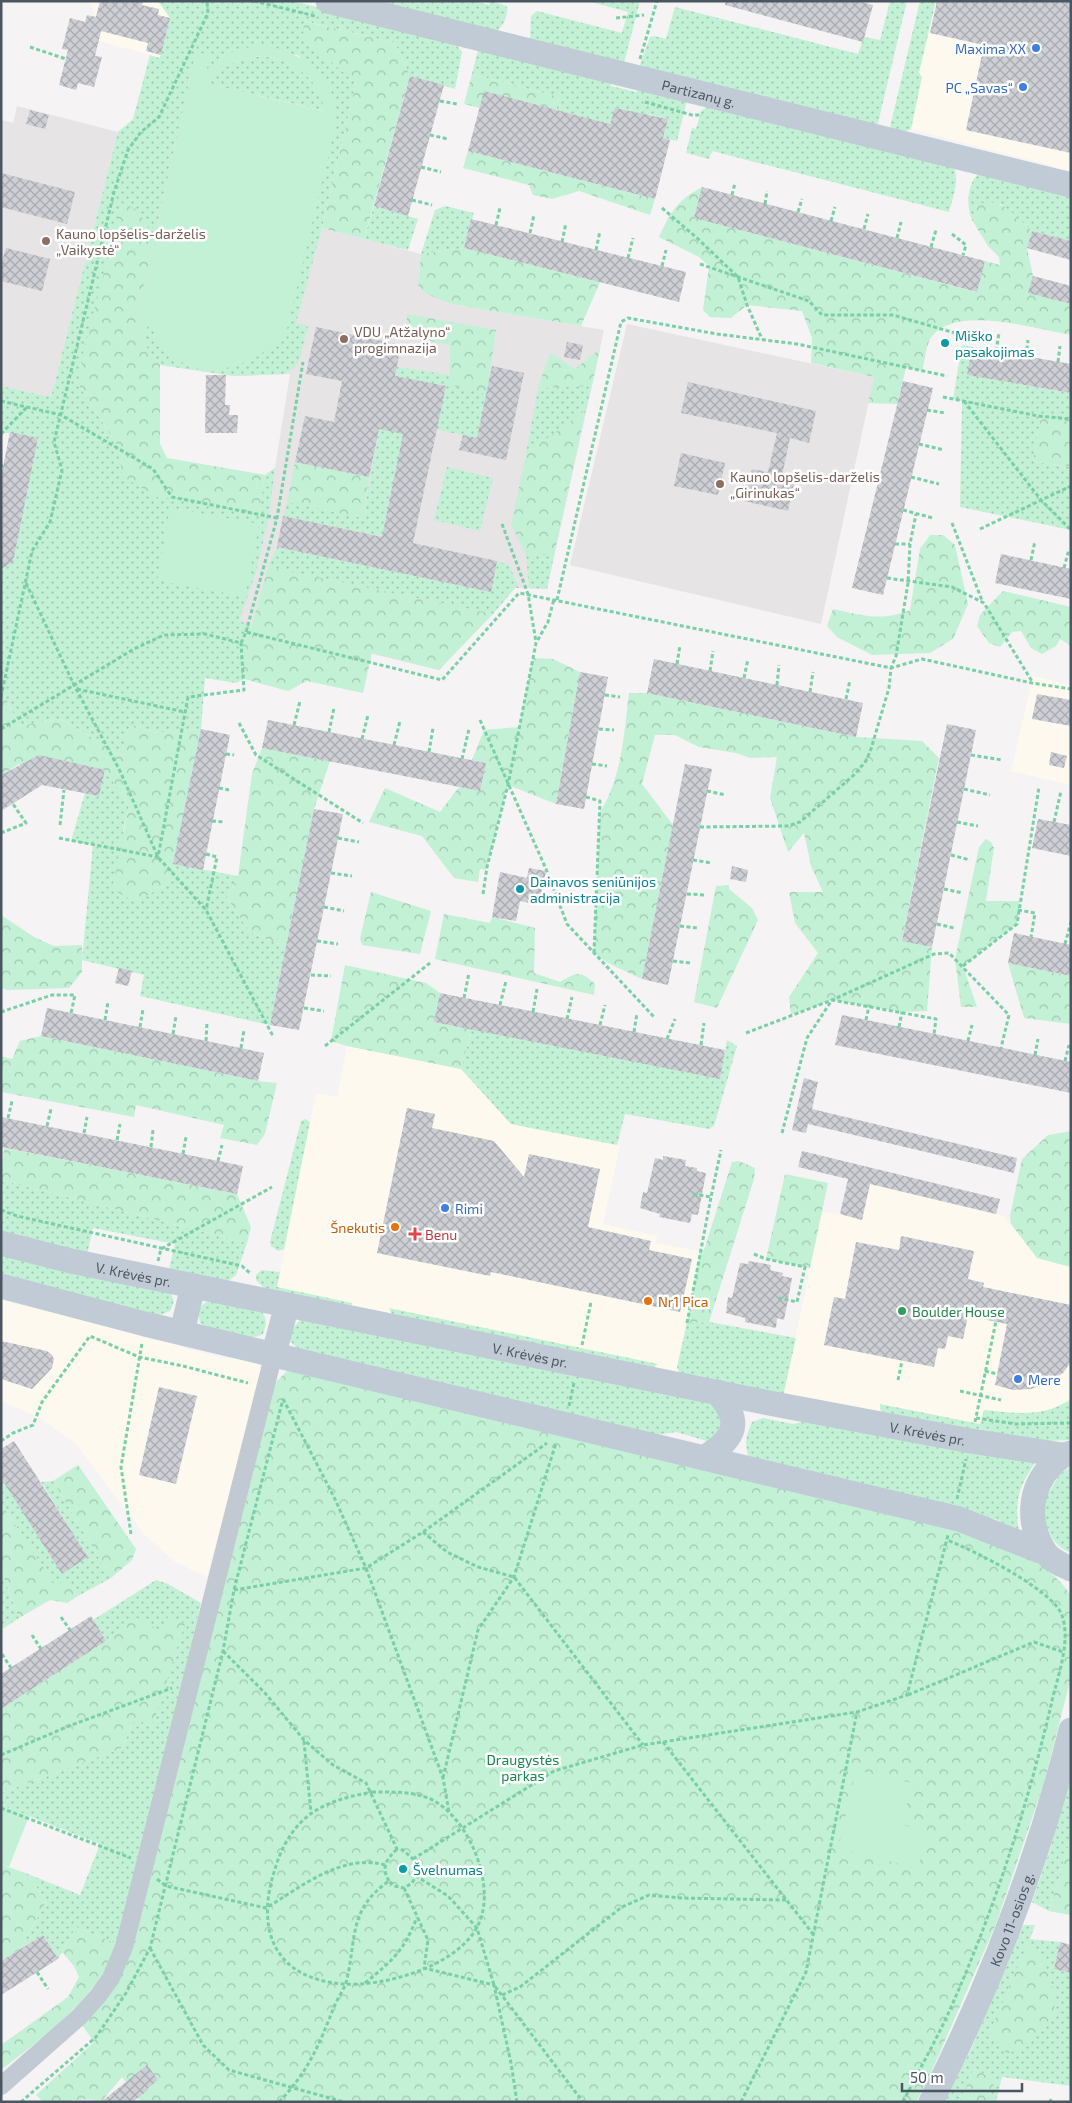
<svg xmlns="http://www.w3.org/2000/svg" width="1072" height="2103" font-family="'Exo 2',sans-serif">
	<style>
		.commercial { fill: #fdf9ef }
		.education { fill: #e6e4e5 }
		.grass { fill: url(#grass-dots); fill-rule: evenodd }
		.forest { fill: url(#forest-crowns) }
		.pitch { fill: #c3f1d5; fill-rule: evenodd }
		.building { fill: url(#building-cross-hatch) }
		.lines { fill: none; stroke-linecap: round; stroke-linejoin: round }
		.path { stroke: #7ad0a6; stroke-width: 3; stroke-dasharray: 4 2.5; stroke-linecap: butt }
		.street { stroke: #c1cad2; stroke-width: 18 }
		.secondary { stroke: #c1cbd6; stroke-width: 25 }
		.shop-dot { fill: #3f7fe0; stroke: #fff; stroke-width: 2 }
		.education-dot { fill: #8d6e63; stroke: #fff; stroke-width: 2 }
		.culture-dot { fill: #0f9aa8; stroke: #fff; stroke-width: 2 }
		.food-dot { fill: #e8710a; stroke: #fff; stroke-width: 2 }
		.health-dot { fill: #e0444e; stroke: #fff; stroke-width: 2 }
		.leisure-dot { fill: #2e9e5b; stroke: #fff; stroke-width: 2 }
		.labels { text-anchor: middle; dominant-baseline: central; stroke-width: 5; stroke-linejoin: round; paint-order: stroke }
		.shop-label { font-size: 14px; fill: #366cbe; stroke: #fff; text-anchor: end }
		.street-label { font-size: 14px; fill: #4a5661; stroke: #fff }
		.education-label { font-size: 14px; fill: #785e54; stroke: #fff; text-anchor: start }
		.culture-label { font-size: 14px; fill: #0d838f; stroke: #fff; text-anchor: start }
		.food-label { font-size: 14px; fill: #c56008; stroke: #fff; text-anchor: end }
		.health-label { font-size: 14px; fill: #be3a42; stroke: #fff; text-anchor: start }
		.leisure-label { font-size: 14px; fill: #27864d; stroke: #fff; text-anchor: start }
		.park-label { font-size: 14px; fill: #17864f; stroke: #fff }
	</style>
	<defs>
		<pattern id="grass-dots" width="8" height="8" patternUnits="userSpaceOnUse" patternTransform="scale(1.25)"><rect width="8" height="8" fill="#c3f1d5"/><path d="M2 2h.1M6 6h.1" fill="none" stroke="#a0c6b0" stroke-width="1.8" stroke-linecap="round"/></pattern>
		<pattern id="forest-crowns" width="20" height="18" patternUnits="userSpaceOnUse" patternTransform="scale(1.25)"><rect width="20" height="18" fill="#c3f1d5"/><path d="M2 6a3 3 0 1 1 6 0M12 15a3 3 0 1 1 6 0" fill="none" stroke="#a0c6b0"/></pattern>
		<pattern id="building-cross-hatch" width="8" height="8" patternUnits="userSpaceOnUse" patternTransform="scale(1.25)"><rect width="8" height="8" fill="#cdcfd5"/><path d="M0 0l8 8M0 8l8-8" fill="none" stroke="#a8abb0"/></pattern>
	</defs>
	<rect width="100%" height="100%" fill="#f5f3f3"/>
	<g class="commercial">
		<path d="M89,1H202L179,63L99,41L103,23L96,17Z"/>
		<path d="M920,1H1071V171L911,129L902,133L890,127Z"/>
		<path d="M1033,676L1071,685V785L1011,771Z"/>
		<path d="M347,1046L461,1069L511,1124L620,1146L603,1224L657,1236L656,1243L700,1251L677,1367L680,1374L276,1293L316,1093L337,1097Z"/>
		<path d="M848,1179L1004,1216L1037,1258L1071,1267V1440L1048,1441L783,1396L822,1212L840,1214Z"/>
		<path d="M1,1295L149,1335L188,1349L223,1358H254L259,1363L261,1373L207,1577L175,1562L143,1533L77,1445L40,1418L1,1401Z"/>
	</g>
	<g class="education">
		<path d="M212,1L322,228L421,254L418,285L451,304L604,330L547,589L515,588L439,670L148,600L166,458L265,475L275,468L290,374L234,376L83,353Z"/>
		<path d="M17,106L118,132L51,397L1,386V120L13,123Z"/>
		<path d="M627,324L874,377L821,624L570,565Z"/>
	</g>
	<g class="grass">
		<path d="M158,1H292L452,39L462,52L455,89L410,76L395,43L305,21L304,38L356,83L322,228L296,323L308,326L299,361L296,366L285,374L234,376L160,365L143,342L149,320L157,339L334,103L298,55H224L207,70L196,52L154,239L138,210L80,387L119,448L123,476L161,499L172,497L259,514L265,475L275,468L269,516L256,572L239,621L252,625L241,643L244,679L236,683L205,678L201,729L157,733L130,724L121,755L61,719L19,726L1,689V569L13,561L38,438L1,432V386L51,397L118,132L133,119L150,55L159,58L161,55L170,18ZM170,508L258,524L245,597Z"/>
		<path d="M379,1H475L489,5L490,1L507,6C508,18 503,26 494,34Z"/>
		<path d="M588,1H640L624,63L530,39L531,16L537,11L622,33L628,12Z"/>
		<path d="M890,1H907L878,123L870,127L641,70L640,65L650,37L655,36L666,39L675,7L858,54L864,37L880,40Z"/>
		<path d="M920,1H936L919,73L922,77L911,129L902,133L890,127Z"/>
		<path d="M479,46L610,80L611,86L636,92L640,88L687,100L677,141L663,138L668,119L649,114L644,133L633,112L615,108L610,124L556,110L559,97L472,74Z"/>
		<path d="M264,56C293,61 321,79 325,111L208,84C221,64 242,58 264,56Z"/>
		<path d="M708,106L952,164C961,178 953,197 949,212L712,151L709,159L686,153L692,128L696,129L701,111Z"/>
		<path d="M979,173L1071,193V241L1032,231L1001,204L977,205L972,220C966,206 967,184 979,173Z"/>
		<path d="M374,206L418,219L408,250L364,239Z"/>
		<path d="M445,206L474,213L464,248L421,254L435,210Z"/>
		<path d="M962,345L972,347L968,375L1071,393V419L1041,417L1033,461L1069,467L1071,456V530L960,507L962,401L953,399Z"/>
		<path d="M397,367L450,375V385L487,394L477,438L386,419Z"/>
		<path d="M592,386L586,410L526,454L538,388Z"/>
		<path d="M379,429L403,434L384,527L389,538L283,516L287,502L363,518Z"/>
		<path d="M447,467L493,478L480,531L434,520Z"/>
		<path d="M277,547L491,592L497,561L509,565L519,588H515L493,614L268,567Z"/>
		<path d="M526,554L554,555L547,589L529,588Z"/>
		<path d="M105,770L129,806L123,832L173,864L238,876L227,898L250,932L286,947L270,1025L140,996L144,975L82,960L93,845L71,841L85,793L99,796Z"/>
		<path d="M472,1029L720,1078L727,1040L737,1046L714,1126L709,1129L625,1114L617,1145L511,1124L461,1069Z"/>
		<path d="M305,1119L310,1122L284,1249L278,1251L271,1246L270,1242L301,1121Z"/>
		<path d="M1,1180L247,1243L236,1275L225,1284L168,1273L175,1244L93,1228L87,1255L1,1232Z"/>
		<path d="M1,1252L170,1293C175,1300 174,1303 170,1311L160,1315L1,1277Z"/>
		<path d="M262,1270L280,1272L277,1287L352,1303L351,1308L267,1291L256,1280V1275Z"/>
		<path d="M212,1300L260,1309C267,1318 267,1323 263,1334C247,1343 216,1332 200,1323C197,1311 200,1303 212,1300Z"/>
		<path d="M389,1308L658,1364L653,1368L393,1316Z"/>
		<path d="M300,1320L717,1400L729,1425L710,1442L676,1432L655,1435L297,1348L290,1341V1332Z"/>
		<path d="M709,1322L796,1338L783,1396L680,1374L677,1367L687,1323Z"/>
		<path d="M1071,1399V1440L1048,1441L884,1416L880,1409V1404L980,1424L984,1410C1016,1413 1043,1418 1071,1399Z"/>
		<path d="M763,1418L793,1424L808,1421L1037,1460C1019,1486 1014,1499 1019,1531L997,1520L970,1512L749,1458C744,1444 746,1435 752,1422Z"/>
		<path d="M1071,1467V1553C1049,1544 1046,1526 1042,1504L1060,1474Z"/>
		<path d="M1,1478L62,1573L88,1557L41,1482L53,1481L111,1578L78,1596L69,1580L54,1585L1,1503Z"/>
		<path d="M1,1570L19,1618L1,1630Z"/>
		<path d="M156,1580L168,1584L201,1603L119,1945L76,1927L58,1959L43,1935L20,1949L46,1902L28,1874L80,1895L100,1844L1,1805V1793L122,1748L135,1718L152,1727L161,1632L129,1621L106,1641L93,1620Z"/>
		<path d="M1071,1767V1837L1049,1911L1032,1902L1050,1850Z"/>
		<path d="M1023,1925H1035L1030,1939L1060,1942L1054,1969L1071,1973V2086L1002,2077L996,2102H986L996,2080L974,2069L959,2102H945L974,2043Z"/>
	</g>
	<g class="forest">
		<path d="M304,21L395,43L410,76L364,239L322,228L356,83L303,38Z"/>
		<path d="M472,74L559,97L556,110L480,108L464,104Z"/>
		<path d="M468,151L655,199L650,215L579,191L552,199L533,195L529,185L463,168Z"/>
		<path d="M702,187L695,218L976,292L985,261L1000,265L999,257L988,246L972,220L977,205C999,194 1016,217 1032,231L1027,248L1033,276L1029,293L1071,304V335C1037,329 959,305 933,335C926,342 925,362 922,371L906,368L897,404L868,403L874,377L811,363L812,338L802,311L747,305L731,318L710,317L703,310L709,266L699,257L659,237C671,211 677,201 702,187Z"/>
		<path d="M122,203L138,210L154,239L132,339L143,342L160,365V444L167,458L265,475L259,514L172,497L161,499L122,476L119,448L80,387L83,353Z"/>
		<path d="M464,248L600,282L581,326L451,304L425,293L418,285L421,254Z"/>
		<path d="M407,314L496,330L487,394L450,385V345C431,341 404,339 407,314Z"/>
		<path d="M600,349L592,386L538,388L550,353L575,369Z"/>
		<path d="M586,410L554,555L526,554L511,525L526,454Z"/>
		<path d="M1041,416L1071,419L1069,467L1033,461Z"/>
		<path d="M295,462L369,477L363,518L287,502Z"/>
		<path d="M930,535H943L955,545L968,604L953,639L930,653L872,655L837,637L827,626L833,609C862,615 881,622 910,610L920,549Z"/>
		<path d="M268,567L493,614L439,670L372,653L363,693L307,681L288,691L244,679L241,643L252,625Z"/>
		<path d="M1003,591L1071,607V646L1060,639L1056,646L1042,654L1031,648L1021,631L1012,632L1000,647L989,643L977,626L980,615Z"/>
		<path d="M533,658L553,659L580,672L556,804L508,785L486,870L480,869L478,882L454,878L422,836L369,822L385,788L440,812L459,787L480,791L486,763L472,760L484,730L519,727Z"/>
		<path d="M1,689L19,726L61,719L121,755L130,724L157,733L201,729L170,883L135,902L112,889L129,806L105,770L21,766L19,764L1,775Z"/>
		<path d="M629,693H647L856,737L922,741L939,758L902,940L932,947L927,1011L902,1012L832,1000L791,1015L789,997L818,953L795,923L789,892H823L811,866L804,833L788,852L770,798L777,757L750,758L736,753L699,747L675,735H655L642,784L673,825L642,979L608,963L594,953L600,812C622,778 624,733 629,693Z"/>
		<path d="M262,748L330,761L314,809L286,947L250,932L227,898L238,876L252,774Z"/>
		<path d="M986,839L991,842L994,848L986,901H1020L1017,924L963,966L977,1007H961L955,959L979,847Z"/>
		<path d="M729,885V889L752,908L758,920L717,1008L694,1002L716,886Z"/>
		<path d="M371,892L431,911L420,954L362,945L360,939Z"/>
		<path d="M444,914L490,923L492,917L535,928L534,973L560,982C577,972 580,970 595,984L594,995L435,959Z"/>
		<path d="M1,915L34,937L54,946L82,945V972L69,988L8,990L1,988Z"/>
		<path d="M1008,963L1071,976V1024L1024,1018Z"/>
		<path d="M345,965L426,983L440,993L434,1022L472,1029L461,1069L347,1046L331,1041Z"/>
		<path d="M41,1036L258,1081L277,1083L265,1134L257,1145L220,1138L224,1125L136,1105L134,1117L1,1092L3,1075L1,1074V1056L12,1059L20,1041Z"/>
		<path d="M1071,1131V1267L1037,1258L1011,1224L1010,1216L1022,1159L1048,1135Z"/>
		<path d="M4,1148L237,1194L251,1227L247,1243L1,1180Z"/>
		<path d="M739,1161L755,1168L754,1179L709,1322L687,1323L700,1251L704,1250L732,1162Z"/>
		<path d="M785,1174L828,1183L810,1268L766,1259Z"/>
		<path d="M288,1370L937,1522C980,1538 1046,1554 1071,1596V1677L1044,1783L996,1924L930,2075L916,2102H141L122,2077L102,2101C82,2097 63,2102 43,2102L36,2095L94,2042L82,2025L127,1961L143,1906L174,1777L275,1383Z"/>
		<path d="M78,1465L136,1549L132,1560L111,1578L53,1481Z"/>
		<path d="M1,1503L54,1584L69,1579L78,1596L67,1603L50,1600L19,1618L1,1570Z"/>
		<path d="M169,1615L185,1624L152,1727L135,1718L122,1748L1,1793V1709L106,1641L129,1620L138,1618L161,1632Z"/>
		<path d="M1071,1837V1911L1070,1915L1049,1911Z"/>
		<path d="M3,1865L28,1874L46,1902L20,1949L1,1961V1867Z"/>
		<path d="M76,1927L119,1945C113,1955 109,1966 102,1975C76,2013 37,2042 1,2070V2045L68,1997L79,1977L74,1966L62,1952Z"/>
		<path d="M1027,1945L1043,1957L1055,1995L1054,2017L1026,2045L1007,2054L990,2031Z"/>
		<path d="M974,2069L996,2080L986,2102H959Z"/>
	</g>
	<g class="pitch">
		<path d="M262,45C294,50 329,69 334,104C335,112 335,120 335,128L287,329C257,371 188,390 157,338C154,333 151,326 149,321L143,342L132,340L196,52L210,55L207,69C227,52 236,49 262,45ZM264,56C292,61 322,79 324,111L208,84C220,64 242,58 264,56Z"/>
		<path d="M170,508L259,524L245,597L157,580Z"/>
		<path d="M856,1770L912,1783L902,1825L927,1831L918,1868L838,1849Z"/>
		<path d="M1,1805L29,1816L9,1867L1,1864Z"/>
	</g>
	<g class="building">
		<path d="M100,1H143L142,5L159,9L158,15L170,18L161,55L146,51L148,43L101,31L95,56L102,57L94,87L78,83L76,90L59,85L68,50L62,49L70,18L85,22L87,15L96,17Z"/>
		<path d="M725,1H858L873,5L863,42L725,5Z"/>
		<path d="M937,1H1071V153L966,130L984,45L930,33Z"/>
		<path d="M410,76L444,85L408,216L374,206Z"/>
		<path d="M484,91L610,124L615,108L668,119L663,138L670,140L655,199L468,151Z"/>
		<path d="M30,110L49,115L45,129L26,124Z"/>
		<path d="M1,173L75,192L67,224L1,207Z"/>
		<path d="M702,187L985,261L977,292L694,218Z"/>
		<path d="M471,219L686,272L679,302L464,248Z"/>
		<path d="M1032,231L1071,241V260L1027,248Z"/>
		<path d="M6,248L50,259L42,291L1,281V265Z"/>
		<path d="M1033,276L1071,286V304L1028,293Z"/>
		<path d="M316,327L401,345L395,376L446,386L413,543L497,561L491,592L277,547L283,516L382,537L403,434L379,429L369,477L295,462L305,416L334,422L342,381L306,374Z"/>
		<path d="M567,342L583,345L580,360L564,357Z"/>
		<path d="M972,347L1071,364V393L967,375Z"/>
		<path d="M492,366L524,373L506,460L459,450L463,435L477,438Z"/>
		<path d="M206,375H226L225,405H230L229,415H238L237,433H205Z"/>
		<path d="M903,381L933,388L883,595L852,588Z"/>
		<path d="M688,382L816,411L809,443L790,438L782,476L795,479L788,511L744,501L752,469L768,472L777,433L681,413Z"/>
		<path d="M10,432L38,438L13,562L1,569V477Z"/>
		<path d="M681,453L725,463L718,495L674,486Z"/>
		<path d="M1001,554L1071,569V599L995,583Z"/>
		<path d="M654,659L863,703L856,737L647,693Z"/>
		<path d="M580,672L608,677L584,809L556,804Z"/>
		<path d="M1037,694L1071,700V726L1032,719Z"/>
		<path d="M268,720L486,763L480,791L262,748Z"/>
		<path d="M947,724L976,730L932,947L902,941Z"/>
		<path d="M201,729L230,735L203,870L173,864Z"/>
		<path d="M1051,752L1067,756L1064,768L1049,765Z"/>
		<path d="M39,755L105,770L99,796L42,785L1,811V775Z"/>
		<path d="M685,764L712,769L668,985L642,979Z"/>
		<path d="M314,809L343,814L299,1030L270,1025Z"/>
		<path d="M1038,819L1071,825V856L1032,848Z"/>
		<path d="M732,866L748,870L746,882L730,879Z"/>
		<path d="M529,868L546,871L539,905L520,901L516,921L492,917L500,872L527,878Z"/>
		<path d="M1014,933L1071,945V976L1008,963Z"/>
		<path d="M119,968L132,971L128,986L115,983Z"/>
		<path d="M440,993L725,1050L720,1079L434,1022Z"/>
		<path d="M47,1008L264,1053L258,1081L41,1036Z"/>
		<path d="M842,1015L1071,1062V1093L835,1045Z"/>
		<path d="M804,1078L818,1082L812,1109L1017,1158L1014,1173L808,1124L806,1133L792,1130Z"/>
		<path d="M407,1108L435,1114L432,1128L494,1141L524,1177L529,1154L600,1169L588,1227L651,1241L649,1250L692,1259L680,1312L491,1272L490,1276L377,1253Z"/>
		<path d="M1,1117L243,1166L237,1194L1,1147Z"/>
		<path d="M802,1151L1000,1199L996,1214L870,1184L862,1220L840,1214L848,1179L798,1167Z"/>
		<path d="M663,1156L686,1160L685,1166L697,1168V1171L706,1173L698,1215L692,1214L690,1223L659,1217L660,1214L640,1208L643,1192L647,1193L655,1158L663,1160Z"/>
		<path d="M901,1236L974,1251L968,1279L984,1283L983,1287L1071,1305V1362L1063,1373L1048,1383L1031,1389L1013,1390L995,1385L1007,1324L968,1316L963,1339L948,1336L945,1349L938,1348L934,1367L824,1345L834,1297L845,1299L856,1242L899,1250Z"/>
		<path d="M749,1261L771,1265L770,1270L783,1273L782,1276L792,1278L784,1320L777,1318L776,1328L745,1322V1318L726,1313L728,1297L732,1298L740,1263L748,1264Z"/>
		<path d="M1,1341L47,1351L52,1355L54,1359L52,1368L32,1389L1,1379Z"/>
		<path d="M159,1387L197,1396L176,1484L139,1475Z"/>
		<path d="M14,1441L88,1557L62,1574L1,1478V1449Z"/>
		<path d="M91,1616L106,1641L1,1709V1674Z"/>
		<path d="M43,1935L58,1959L1,1995V1961Z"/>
		<path d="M1060,1942L1071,1945V1973L1054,1969Z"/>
		<path d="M147,2065L158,2080L147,2089L148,2090L133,2102H101Z"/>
	</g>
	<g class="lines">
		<g class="path">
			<path d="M254,1L315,16"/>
			<path d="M616,18L644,15"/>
			<path d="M30,47L66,59"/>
			<path d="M640,59L657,1"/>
			<path d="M440,101L457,104"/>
			<path d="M645,102L692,115H702"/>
			<path d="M430,135L448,139"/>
			<path d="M421,167L441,172"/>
			<path d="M732,195L735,183"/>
			<path d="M412,200L432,205"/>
			<path d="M765,204L767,191"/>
			<path d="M662,208L697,238L738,277L747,305L762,339"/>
			<path d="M798,212L802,199"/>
			<path d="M831,221L835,207"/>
			<path d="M496,225L500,208"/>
			<path d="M864,229L868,214"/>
			<path d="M530,233L534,215"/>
			<path d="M952,234L966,245L963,255"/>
			<path d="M897,238L901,222"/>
			<path d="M562,242L566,223"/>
			<path d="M931,247L936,230"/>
			<path d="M596,250L600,231"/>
			<path d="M628,258L633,238"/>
			<path d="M700,264L809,301L822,315H893L955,333"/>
			<path d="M662,266L666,250"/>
			<path d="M996,351L999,333"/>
			<path d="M1026,356L1028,340"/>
			<path d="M1058,362L1060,346"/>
			<path d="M943,397L1038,416L1071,419"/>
			<path d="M1,401L61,415L153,469L172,497L277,518"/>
			<path d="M964,401L1041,500L1071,530"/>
			<path d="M927,410L945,413"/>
			<path d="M1,434L28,406"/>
			<path d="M919,444L944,450"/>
			<path d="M1,466H3"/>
			<path d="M911,477L939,484"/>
			<path d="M903,510L933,518"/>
			<path d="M952,523L983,603"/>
			<path d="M502,524L528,594L536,642"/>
			<path d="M980,529L1071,486"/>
			<path d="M895,544H910"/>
			<path d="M1031,560L1035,541"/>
			<path d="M1064,568L1069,549"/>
			<path d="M887,578L952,587L984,603L1033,683"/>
			<path d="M26,583L74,685L120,771L158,857L206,910L273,1036"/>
			<path d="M557,600L621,322L628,318L717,334L797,344L947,376"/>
			<path d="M246,632L277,518L303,362"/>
			<path d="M677,664L680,645"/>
			<path d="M710,671L713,651"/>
			<path d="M744,678L748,659"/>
			<path d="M777,685L779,665"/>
			<path d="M77,689L185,712"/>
			<path d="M810,692L813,672"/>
			<path d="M605,695L620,697"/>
			<path d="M1,697L32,551L50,522L62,470L54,442L114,192L128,150L141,132L159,117L208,13L207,1"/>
			<path d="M846,699L850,680"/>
			<path d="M480,720L546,869L567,924L654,1017"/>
			<path d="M239,723L256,755L363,823"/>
			<path d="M294,725L300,701"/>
			<path d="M1,729L134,649L164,635L205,634L241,643L246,632L442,680L519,593L891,668L922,659L1032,683L1071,689"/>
			<path d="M599,729L614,730"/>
			<path d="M329,732L334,708"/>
			<path d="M362,739L368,715"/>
			<path d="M394,745L400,721"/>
			<path d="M429,752L433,728"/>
			<path d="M226,754L234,755"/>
			<path d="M971,755L1002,760"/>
			<path d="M462,759L469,729"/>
			<path d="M592,764L607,766"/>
			<path d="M219,788L229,790"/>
			<path d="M964,789L990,795"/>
			<path d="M707,791L726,795"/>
			<path d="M586,797L600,801L594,952"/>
			<path d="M212,821L224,822"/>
			<path d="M957,822L978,826"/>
			<path d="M1054,822L1061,791"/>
			<path d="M60,825L64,790"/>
			<path d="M700,827L787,826L800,822L855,774L866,761L871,749L889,688L891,668L896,656L908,583L910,544L916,514"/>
			<path d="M1,833L26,823L13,804"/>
			<path d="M59,838L158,857L188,697L244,690L241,643"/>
			<path d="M338,838L359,842"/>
			<path d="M206,854L217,857L206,910"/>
			<path d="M951,855L970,860"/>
			<path d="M693,860L712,863"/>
			<path d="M331,873L352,876"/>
			<path d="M944,889L963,893"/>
			<path d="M483,894L487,867L508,785L536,643L548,622L554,599"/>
			<path d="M687,894L705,895"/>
			<path d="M324,907L344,911"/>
			<path d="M1018,910L1035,913L1031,937"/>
			<path d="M937,924L954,928"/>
			<path d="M680,926L698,928"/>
			<path d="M317,941L338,944"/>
			<path d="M1065,944L1071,922"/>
			<path d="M673,961L691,963"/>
			<path d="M963,966L1017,924L1039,787"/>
			<path d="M311,975L331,976"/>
			<path d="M464,998L469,973"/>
			<path d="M500,1005L506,981"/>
			<path d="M304,1008L324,1011"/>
			<path d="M1,1012L52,995H75L71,1013"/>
			<path d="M533,1012L537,989"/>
			<path d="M567,1019L572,997"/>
			<path d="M105,1020L108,1002"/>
			<path d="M866,1020L869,1006"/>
			<path d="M600,1025L605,1005"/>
			<path d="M140,1027L143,1009"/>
			<path d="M899,1027L902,1012"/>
			<path d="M634,1032L637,1013"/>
			<path d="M746,1033L832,1000L934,954L949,953L1009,1015L1001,1048"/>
			<path d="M173,1034L176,1016"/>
			<path d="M667,1039L675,1019"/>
			<path d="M206,1041L207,1022"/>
			<path d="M968,1041L972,1025"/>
			<path d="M701,1045L704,1023"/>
			<path d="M325,1046L430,963"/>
			<path d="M241,1048L244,1030"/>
			<path d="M1035,1055L1038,1039"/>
			<path d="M1065,1061L1069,1045"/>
			<path d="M8,1118L12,1101"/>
			<path d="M47,1126L51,1109"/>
			<path d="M84,1133L87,1117"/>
			<path d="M782,1133L807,1038L832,1000L936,1019L934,1034"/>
			<path d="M117,1140L120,1124"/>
			<path d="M151,1147L153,1130"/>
			<path d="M183,1154L186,1137"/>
			<path d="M218,1161L222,1145"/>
			<path d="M693,1194L711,1197L721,1150"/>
			<path d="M1,1210L17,1216L242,1266L251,1274"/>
			<path d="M754,1254L766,1259L805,1267L797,1302L779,1298"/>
			<path d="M158,1261L161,1249L272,1187"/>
			<path d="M687,1323L711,1197"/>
			<path d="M582,1345L591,1302"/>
			<path d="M985,1371L997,1374"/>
			<path d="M898,1380L902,1361"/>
			<path d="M960,1391L1001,1400"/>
			<path d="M283,1399L334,1497L366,1568L443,1778L449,1812"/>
			<path d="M569,1406L574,1383"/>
			<path d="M976,1418L1016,1424L1071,1423"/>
			<path d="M975,1422L996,1321"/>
			<path d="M1,1441L13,1433L33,1425L42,1402L90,1336L139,1357L183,1366L248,1383"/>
			<path d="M957,1499L966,1459"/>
			<path d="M423,1532L447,1552L478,1567L514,1577L643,1745"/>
			<path d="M131,1534L121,1467L142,1343"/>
			<path d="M234,1590L366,1568L423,1532L547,1443"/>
			<path d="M61,1617L70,1630"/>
			<path d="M32,1635L41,1649"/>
			<path d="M223,1651L265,1693L304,1740L333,1765L366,1783L397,1849L403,1850L413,1859L416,1876L448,1896L477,1928L494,1985L583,2102"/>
			<path d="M2,1654L11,1668"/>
			<path d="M908,1695L1034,1642L1063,1652"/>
			<path d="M304,1741L311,1813"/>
			<path d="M663,1742L813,1934"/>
			<path d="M1,1755L69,1726L172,1688"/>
			<path d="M443,1778L478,1630L514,1577L556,1443"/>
			<path d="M372,1792C391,1792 410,1791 428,1798C468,1814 499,1888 477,1927C457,1966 384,1987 344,1984C274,1979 255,1930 275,1869C281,1848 293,1826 312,1813C329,1801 351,1796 372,1792Z"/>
			<path d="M1,1808L131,1858"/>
			<path d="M413,1859L554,1771L643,1745L857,1712L907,1695L948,1535"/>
			<path d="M157,1879L166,1886L266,1908C301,1887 342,1853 385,1865"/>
			<path d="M389,1881C381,1867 386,1860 397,1849"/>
			<path d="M404,1888L428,1940L424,1968L494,1985L511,2063L517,2102"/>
			<path d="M150,1948L203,2045L229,2070L344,2102"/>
			<path d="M37,1972L48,1989"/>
			<path d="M365,1983C393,1960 404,1951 417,1917"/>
			<path d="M502,1995L520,1987L622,1907L649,1895L681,1898L786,1900"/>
			<path d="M21,2102L96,2037L126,1993L150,1948L223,1651L234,1590L283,1399"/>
			<path d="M279,2102C308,2072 319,2045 334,2007C337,1999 343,1991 346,1983C357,1941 347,1910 389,1881L394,1886L404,1888L412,1883L416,1876"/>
			<path d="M741,2102L806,1972L857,1712"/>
			<path d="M903,2102C918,2072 934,2044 948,2014C993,1914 1027,1808 1052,1701C1058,1675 1072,1639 1061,1613C1049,1588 973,1550 947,1540"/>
			<path d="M1050,2102L1051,2099"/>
		</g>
		<path class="street" d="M1,2086L79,2017L98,1996L111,1978L124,1947L274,1353"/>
		<g class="secondary">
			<path id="s1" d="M328,1L1071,185"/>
			<path id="s2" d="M1,1243L71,1261L769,1403L971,1441L1062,1455"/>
			<path d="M1,1286L145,1324L959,1519L1045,1553"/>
			<path d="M182,1332L193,1286"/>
			<path d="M274,1353L287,1305"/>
			<path d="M1071,1453C1062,1455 1058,1459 1052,1465C1028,1489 1027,1524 1045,1552C1050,1560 1062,1565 1071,1569"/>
			<path d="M704,1458C736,1438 743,1422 717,1392"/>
			<path id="s3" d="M931,2102C991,1983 1039,1859 1071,1730"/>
		</g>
	</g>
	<g class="shop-dot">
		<circle cx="1036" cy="48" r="5"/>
		<circle cx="1023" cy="87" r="5"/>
		<circle cx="445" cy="1208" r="5"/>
		<circle cx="1018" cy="1379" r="5"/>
	</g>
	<g class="education-dot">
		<circle cx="46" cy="241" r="5"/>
		<circle cx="344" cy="339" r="5"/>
		<circle cx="720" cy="484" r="5"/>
	</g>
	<g class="culture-dot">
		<circle cx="945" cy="343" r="5"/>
		<circle cx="520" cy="889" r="5"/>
		<circle cx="403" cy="1869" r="5"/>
	</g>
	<g class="food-dot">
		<circle cx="395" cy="1227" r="5"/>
		<circle cx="648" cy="1301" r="5"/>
	</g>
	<path class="health-dot" d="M412.5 1226.5h5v5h5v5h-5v5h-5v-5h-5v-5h5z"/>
	<circle class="leisure-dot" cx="902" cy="1311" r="5"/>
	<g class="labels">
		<g class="shop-label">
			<text x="1026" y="48">Maxima XX</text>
			<text x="1013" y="87">PC „Savas“</text>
			<text x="455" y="1208" text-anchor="start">Rimi</text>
			<text x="1028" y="1379" text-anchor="start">Mere</text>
		</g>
		<g class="street-label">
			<text stroke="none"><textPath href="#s1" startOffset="382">Partizanų g.</textPath></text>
			<text stroke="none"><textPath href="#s2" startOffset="136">V. Krėvės pr.</textPath></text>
			<text stroke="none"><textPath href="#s2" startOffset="541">V. Krėvės pr.</textPath></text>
			<text stroke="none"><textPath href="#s2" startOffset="946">V. Krėvės pr.</textPath></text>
			<text stroke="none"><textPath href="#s3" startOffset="200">Kovo 11-osios g.</textPath></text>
		</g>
		<g class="education-label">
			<text x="56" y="233">Kauno lopšelis-darželis<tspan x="56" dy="16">„Vaikystė“</tspan></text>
			<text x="354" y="331">VDU „Atžalyno“<tspan x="354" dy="16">progimnazija</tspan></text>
			<text x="730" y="476">Kauno lopšelis-darželis<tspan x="730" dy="16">„Girinukas“</tspan></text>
		</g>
		<g class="culture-label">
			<text x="955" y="335">Miško<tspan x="955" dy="16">pasakojimas</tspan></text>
			<text x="530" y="881">Dainavos seniūnijos<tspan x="530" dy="16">administracija</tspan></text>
			<text x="413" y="1869">Švelnumas</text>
		</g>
		<g class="food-label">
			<text x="385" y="1227">Šnekutis</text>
			<text x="658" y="1301" text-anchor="start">Nr1 Pica</text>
		</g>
		<g class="health-label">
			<text x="425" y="1234">Benu</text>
		</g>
		<g class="leisure-label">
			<text x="912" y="1311">Boulder House</text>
		</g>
		<g class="park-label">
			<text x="523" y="1759">Draugystės<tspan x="523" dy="16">parkas</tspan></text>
		</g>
	</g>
	<rect width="1072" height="2103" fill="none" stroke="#4a5661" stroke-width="5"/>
	<path d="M902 2083v8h120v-8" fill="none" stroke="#4a5661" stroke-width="2.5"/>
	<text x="910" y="2083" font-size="15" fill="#4a5661" stroke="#ffffff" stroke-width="4" paint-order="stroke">50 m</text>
</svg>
